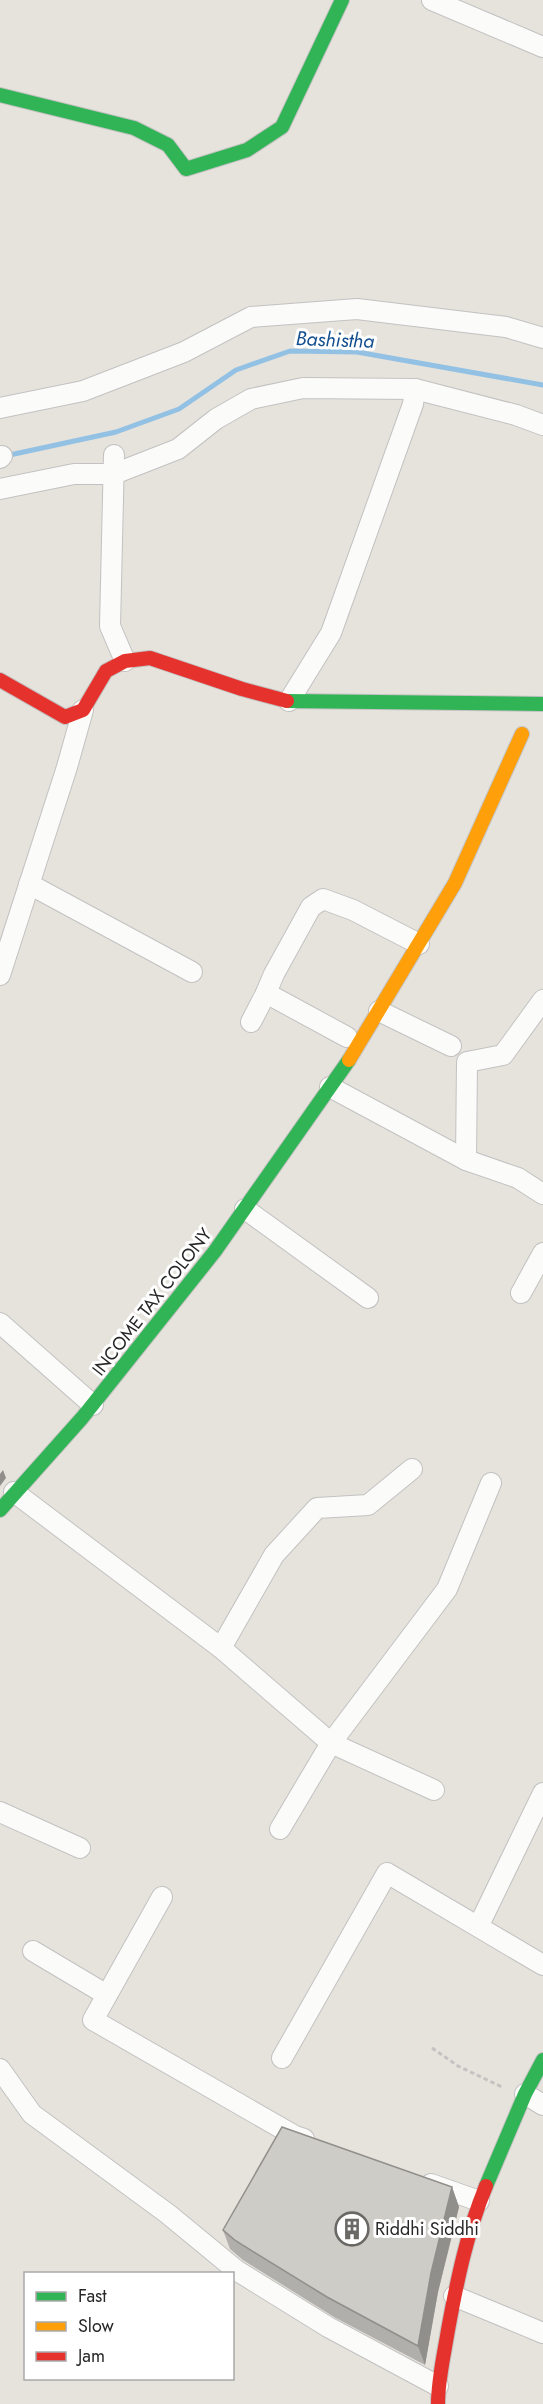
<svg xmlns="http://www.w3.org/2000/svg" width="543" height="2404" font-family="Jost,sans-serif">
	<style>
		.lines { fill: none; stroke-linecap: round; stroke-linejoin: round }
		.stream { stroke: #93c1e4; stroke-width: 5 }
		.street-casing { stroke: #c3c2c2; stroke-width: 22 }
		.fast-casing { stroke: #c3c2c2; stroke-width: 16 }
		.slow-casing { stroke: #c3c2c2; stroke-width: 16 }
		.jam-casing { stroke: #c3c2c2; stroke-width: 16 }
		.path { stroke: #c4c3c2; stroke-width: 3; stroke-dasharray: 4.5 3; stroke-linecap: butt }
		.street { stroke: #fbfbfa; stroke-width: 20 }
		.fast { stroke: #30b455; stroke-width: 14 }
		.slow { stroke: #ff9f0a; stroke-width: 14 }
		.jam { stroke: #e5322d; stroke-width: 14 }
		.wall { fill: #b1afab }
		.shaded-wall { fill: #908f8b }
		.building { fill: #ceccc7; stroke: #908f8b; stroke-width: 1.5 }
		.labels { text-anchor: middle; dominant-baseline: central; stroke-width: 6; stroke-linejoin: round; paint-order: stroke }
		.street-label { font-size: 18px; fill: #272727; stroke: #fff }
		.poi-label { font-size: 18px; fill: #272727; stroke: #fff; text-anchor: start }
		.water-label { font-size: 20px; font-style: italic; fill: #134f8f; stroke: #fff }
	</style>
	<rect width="100%" height="100%" fill="#e6e3dc"/>
	<g class="lines">
		<path class="stream" d="M5,456L116,432L179,409L236,370L290,351L357,352L543,385"/>
		<defs>
			<g id="street">
				<path d="M432,0L543,47"/>
				<path d="M0,408L83,391L184,352L251,317L357,309L506,327L543,338"/>
				<path d="M114,455L110,626L125,661"/>
				<path d="M0,458L2,456"/>
				<path d="M0,489L74,474H114L178,449L216,419L251,399L303,388L415,389L516,415L543,425"/>
				<path d="M289,701L331,633L413,404L415,389"/>
				<path d="M29,884L192,972"/>
				<path d="M0,975L67,767L83,710"/>
				<path d="M379,1011L451,1046"/>
				<path d="M251,1022L266,993"/>
				<path d="M347,1037L266,993L274,974L311,907L323,899L353,910L419,944"/>
				<path d="M330,1087L466,1160L518,1178L543,1194"/>
				<path d="M466,1160L467,1062L503,1055L543,1000"/>
				<path d="M245,1209L368,1298"/>
				<path d="M521,1293L543,1253"/>
				<path d="M0,1323L93,1405"/>
				<path d="M14,1492L221,1648L331,1743L434,1790"/>
				<path d="M221,1648L274,1555L317,1508L368,1505L412,1469"/>
				<path d="M0,1812L80,1848"/>
				<path d="M280,1829L331,1743L447,1589L491,1483"/>
				<path d="M162,1897L93,2020L295,2136L304,2139"/>
				<path d="M479,1925L543,1793"/>
				<path d="M33,1951L107,1995"/>
				<path d="M282,2058L387,1873L543,1965"/>
				<path d="M0,2069L32,2114L168,2214L236,2270L328,2327L438,2386"/>
				<path d="M525,2094L543,2105"/>
				<path d="M431,2184L479,2201"/>
				<path d="M454,2296L543,2333"/>
			</g>
			<g id="fast">
				<path d="M0,95L134,128L168,145L186,169L247,150L282,127L342,0"/>
				<path d="M287,701L543,704"/>
				<path d="M0,1510L82,1418L215,1251L349,1060"/>
				<path d="M486,2186L525,2094L543,2060"/>
			</g>
			<path id="slow" d="M349,1060L455,883L522,734"/>
			<g id="jam">
				<path d="M0,680L65,717L83,710L106,671L125,661L150,658L242,689L287,701"/>
				<path d="M438,2404C438,2379 444,2355 448,2330C457,2281 467,2232 486,2186"/>
			</g>
		</defs>
		<use href="#street" class="street-casing"/>
		<use href="#fast" class="fast-casing"/>
		<use href="#slow" class="slow-casing"/>
		<use href="#jam" class="jam-casing"/>
		<path class="path" d="M432,2048L458,2066L504,2088"/>
		<use href="#street" class="street"/>
		<use href="#fast" class="fast"/>
		<use href="#slow" class="slow"/>
		<use href="#jam" class="jam"/>
	</g>
	<path class="wall" d="M452,2187L459,2207L438,2292L425,2365L334,2317L243,2260L230,2249L223,2230Z"/>
	<g class="shaded-wall">
		<path d="M3,1470L6,1478L0,1486V1474Z"/>
		<path d="M452,2187L459,2207L438,2292L425,2365L418,2346L431,2273Z"/>
	</g>
	<path class="building" d="M282,2127L452,2187L431,2273L418,2346L327,2297L236,2241L223,2230Z"/>
	<defs>
		<symbol id="building-ring" viewBox="-11 -11 22 22"><circle r="9.5" fill="#fff" stroke="#6a6966" stroke-width="1.5"/><path d="M-4-6H4V6H1V3H-1V6H-4ZM-2.5-4.3h1.7v1.8h-1.7ZM.8-4.3h1.7v1.8H.8ZM-2.5-1h1.7V.8h-1.7ZM.8-1h1.7V.8H.8Z" fill="#6a6966"/></symbol>
	</defs>
	<g fill-rule="evenodd">
		<use href="#building-ring" x="333" y="2210" width="38" height="38"/>
	</g>
	<g class="labels">
		<g class="street-label">
			<text transform="translate(152 1302) rotate(-52)">INCOME TAX COLONY</text>
		</g>
		<g class="poi-label">
			<text x="375" y="2229">Riddhi Siddhi</text>
		</g>
		<g class="water-label">
			<text transform="translate(335 340) rotate(2)">Bashistha</text>
		</g>
	</g>
	<rect x="24" y="2272" width="210" height="108" fill="#ffffff" stroke="#a9a9a9" stroke-width="1.5"/>
	<rect x="36" y="2292" width="30" height="9" fill="#30b455" stroke="#a9a9a9" stroke-width="1.5"/>
	<text x="78" y="2302" font-size="18" fill="#272727">Fast</text>
	<rect x="36" y="2322" width="30" height="9" fill="#ff9f0a" stroke="#a9a9a9" stroke-width="1.5"/>
	<text x="78" y="2332" font-size="18" fill="#272727">Slow</text>
	<rect x="36" y="2352" width="30" height="9" fill="#e5322d" stroke="#a9a9a9" stroke-width="1.5"/>
	<text x="78" y="2362" font-size="18" fill="#272727">Jam</text>
</svg>
